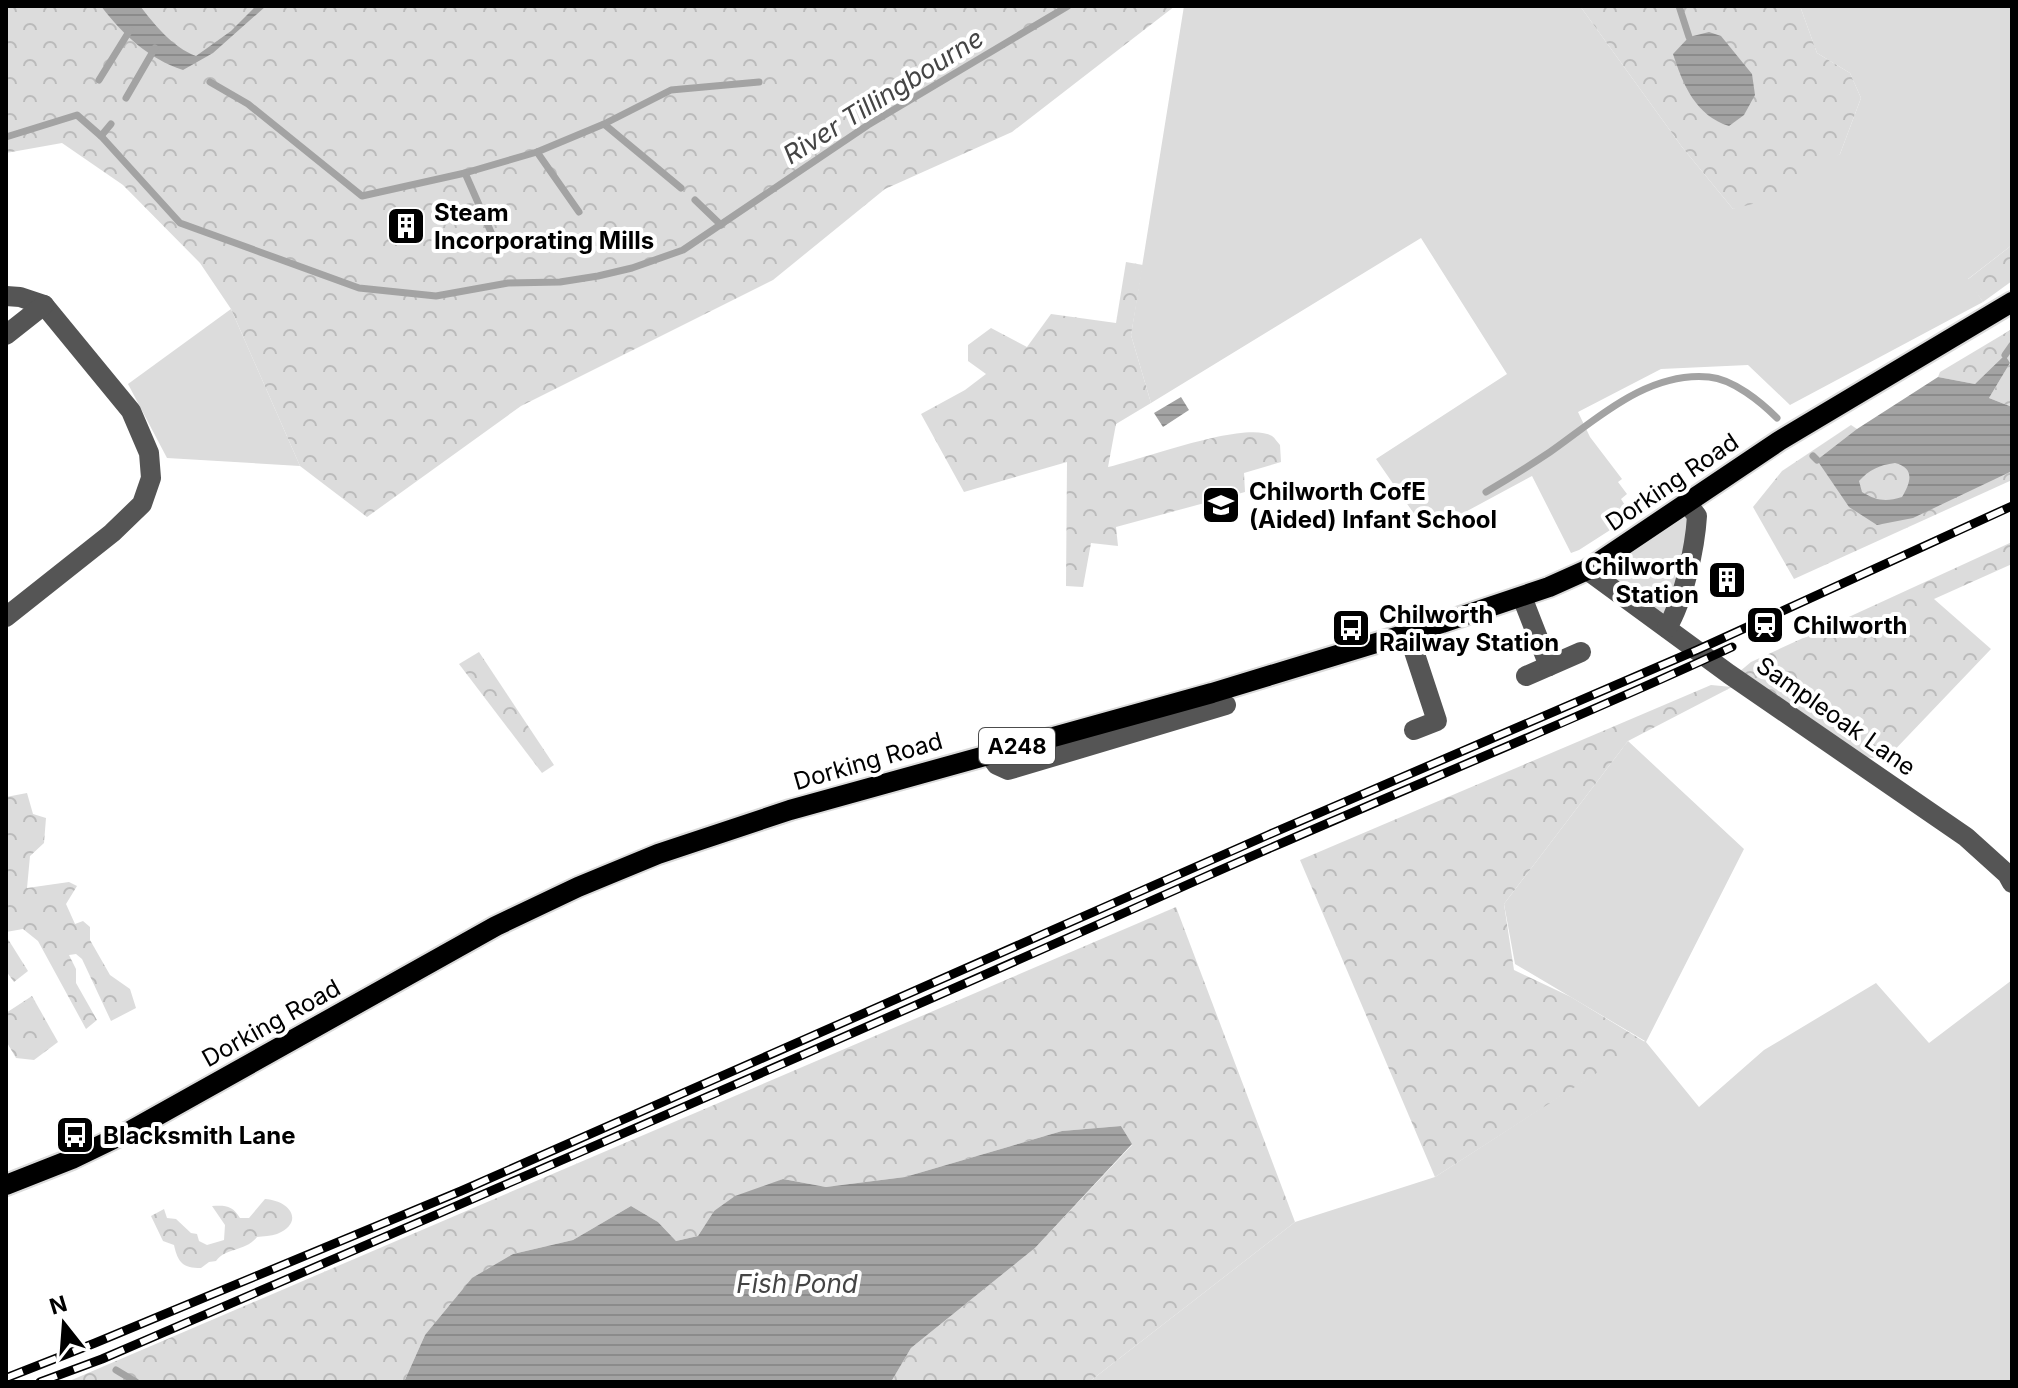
<svg xmlns="http://www.w3.org/2000/svg" width="2018" height="1388" font-family="Inter,sans-serif">
	<style>
		.grass { fill: #dcdcdc }
		.forest { fill: url(#forest-crowns) }
		.water { fill: url(#water-rules); fill-rule: evenodd }
		.lines { fill: none; stroke-linecap: round; stroke-linejoin: round }
		.stream { stroke: #a3a3a3; stroke-width: 7 }
		.major-casing { stroke: #dbdbdb; stroke-width: 24 }
		.minor { stroke: #555; stroke-width: 20 }
		.major { stroke: #000; stroke-width: 20 }
		.rail-casing { stroke: #000; stroke-width: 9 }
		.rail { stroke: #fff; stroke-width: 6; stroke-dasharray: 18; stroke-linecap: butt }
		.labels { text-anchor: middle; dominant-baseline: central; stroke-width: 8; stroke-linejoin: round; paint-order: stroke }
		.shield { fill: #fff; stroke: #4c4c4c; stroke-width: 2 }
		.shield-label { font-size: 22px; font-weight: bold; fill: #000 }
		.poi-label { font-size: 24px; font-weight: bold; fill: #000; stroke: #fff; text-anchor: start }
		.street-label { font-size: 24px; fill: #000; stroke: #fff }
		.water-label { font-size: 26px; font-style: italic; fill: #444; stroke: #fff }
	</style>
	<defs>
		<pattern id="forest-crowns" width="20" height="18" patternUnits="userSpaceOnUse" patternTransform="scale(2)"><rect width="20" height="18" fill="#dcdcdc"/><path d="M2 6a3 3 0 1 1 6 0M12 15a3 3 0 1 1 6 0" fill="none" stroke="#bbb"/></pattern>
		<pattern id="water-rules" width="6" height="5" patternUnits="userSpaceOnUse" patternTransform="scale(2)"><rect width="6" height="5" fill="#a3a3a3"/><path d="M0 2.5h6" fill="none" stroke="#8b8b8b"/></pattern>
	</defs>
	<rect width="100%" height="100%" fill="#fff"/>
	<g class="grass">
		<path d="M1184,6H1580L1682,147L1733,209L1840,154L1861,98L1850,73L1817,53L1800,6H2012V245L1968,279L1983,302L1790,405L1748,365L1661,369L1578,412L1590,437L1622,479L1618,482L1627,494L1621,499L1632,516L1579,550L1571,553L1532,476L1443,524L1436,512L1419,521L1376,459L1507,374L1421,238L1151,403L1131,335Z"/>
		<path d="M231,309L300,466L167,458L128,384Z"/>
		<path d="M1687,503L1697,516L1672,619L1587,570Z"/>
		<path d="M1628,741L1744,849L1646,1042L1699,1107L1764,1050L1876,983L1929,1043L2012,980V1382H1089L1295,1222L1435,1177L1645,1041L1515,964L1504,904Z"/>
	</g>
	<g class="forest">
		<path d="M6,6H1175L1012,132L885,189L773,280L521,406L367,517L300,466L231,309L200,263L123,185L62,143L6,153Z"/>
		<path d="M1580,6H1800L1817,53L1850,73L1861,98L1840,154L1790,194L1733,209L1682,147Z"/>
		<path d="M2012,245V281L1983,302L1967,280Z"/>
		<path d="M1126,262L1143,265L1131,335L1151,403L1116,424L1108,467C1141,460 1245,420 1272,436C1275,438 1277,442 1280,445L1281,462L1244,473L1245,492L1116,527L1118,546L1091,543L1083,587L1066,586L1067,462L964,492L921,414L965,390L986,374L968,361V345L991,328L1027,347L1051,314L1116,323Z"/>
		<path d="M2012,329V407L1989,398L2010,363L1975,384L1938,377L1940,372Z"/>
		<path d="M1851,425L1857,429L2012,432V480L1794,579L1753,507L1782,471Z"/>
		<path d="M2012,542V564L1934,599L1991,649L1886,759L1849,756L1733,677L1751,662Z"/>
		<path d="M479,652L554,765L542,773L459,664Z"/>
		<path d="M1711,685L1732,687L1628,741L1504,904L1514,970L1571,997L1645,1042L1435,1177L1300,860Z"/>
		<path d="M27,793L33,814L46,818L44,843L30,856L27,888L69,882L77,886L66,904L75,924L83,921L90,927V940L110,975L130,989L136,1008L111,1021L82,959L76,954L69,955L76,969V983L97,1020L86,1029L38,941L23,929L6,932V797Z"/>
		<path d="M1176,907L1295,1222L1089,1382H891L911,1348L1035,1248L1132,1145L1121,1126L1062,1131L905,1177L826,1187L783,1179L714,1211L698,1236L676,1241L658,1222L631,1206L573,1240L513,1254L425,1335L404,1382H67Z"/>
		<path d="M6,936L28,971L14,982L6,971Z"/>
		<path d="M32,996L58,1042L34,1060L16,1058L6,1041V1013Z"/>
		<path d="M265,1199C292,1201 304,1223 277,1234C271,1236 263,1236 257,1237C245,1252 226,1247 216,1261L209,1262L201,1268C183,1268 178,1263 174,1245L163,1241L151,1216L164,1209L167,1218L176,1219L191,1233L197,1234L199,1241L207,1245L224,1240L225,1225L212,1206C226,1205 233,1206 240,1218H249Z"/>
	</g>
	<g class="water">
		<path d="M101,6H140C155,25 172,47 196,56L231,31L256,6H266L213,53L183,70C149,59 122,34 101,6Z"/>
		<path d="M1709,32L1721,36L1752,74L1755,95L1744,115L1729,126C1696,116 1683,85 1673,54L1689,37Z"/>
		<path d="M2005,355L2010,363L1989,398L2012,407V471L1913,518L1877,525L1849,507L1817,460L1857,429L1938,377L1975,384ZM1895,463C1915,468 1911,482 1902,497C1886,502 1877,501 1862,492L1859,481C1869,470 1879,465 1895,463Z"/>
		<path d="M1181,397L1189,410L1163,427L1154,413Z"/>
		<path d="M1121,1126L1132,1144L1035,1248L911,1348L891,1382H404L425,1335L472,1278L513,1254L573,1240L631,1206L658,1222L676,1241L698,1236L714,1211L735,1196L783,1179L826,1187L905,1177L1062,1131Z"/>
	</g>
	<g class="lines">
		<g class="stream">
			<path d="M1679,6L1689,37"/>
			<path d="M99,80L130,30"/>
			<path d="M210,82L248,104L362,196L465,173L537,152L604,124L681,188"/>
			<path d="M126,98L155,48"/>
			<path d="M604,124L671,90L759,82"/>
			<path d="M101,136L111,124"/>
			<path d="M6,137L77,115L101,136L180,223L359,288L436,296L508,283L560,282L598,276L632,268L683,250L868,125L1068,6"/>
			<path d="M537,152L579,212"/>
			<path d="M465,173L494,239"/>
			<path d="M695,200L721,225"/>
			<path d="M2005,355L2012,345"/>
			<path d="M1813,456L1817,460"/>
			<path d="M1486,492C1508,479 1529,466 1550,452C1596,420 1647,371 1709,377C1733,379 1761,402 1777,418"/>
			<path d="M116,1370L136,1382"/>
		</g>
		<defs>
			<path id="major" d="M6,1185L72,1159L130,1131L496,926L578,887L658,854L790,810L1212,693L1442,623L1549,587L1587,570L1779,441L2012,302"/>
		</defs>
		<use href="#major" class="major-casing"/>
		<g class="minor">
			<path d="M6,296L20,297L44,305L131,411L149,453L151,478L142,504L112,533L6,617"/>
			<path d="M6,335L44,305"/>
			<path d="M1587,570L1729,674L1966,837L2007,874L2012,883"/>
			<path d="M1522,597L1549,666L1526,676"/>
			<path d="M1667,628C1684,599 1695,548 1697,516L1687,503"/>
			<path d="M1408,633L1437,721L1414,730"/>
			<path d="M1549,666L1581,652"/>
			<path d="M989,754L997,765L1008,770L1226,705"/>
		</g>
		<use href="#major" class="major"/>
		<defs>
			<g id="rail">
				<path d="M6,1378L95,1343L461,1191L1268,835L1697,650L2012,506"/>
				<path d="M40,1382L102,1359C469,1201 836,1042 1200,879C1377,800 1557,728 1732,647"/>
			</g>
		</defs>
		<use href="#rail" class="rail-casing"/>
		<use href="#rail" class="rail"/>
	</g>
	<defs>
		<symbol id="building-square" viewBox="-11 -11 22 22"><rect x="-9" y="-9" width="18" height="18" rx="4" fill="#000" stroke="#fff"/><path d="M-4-6H4V6H1V3H-1V6H-4ZM-2.5-4.3h1.7v1.8h-1.7ZM.8-4.3h1.7v1.8H.8ZM-2.5-1h1.7V.8h-1.7ZM.8-1h1.7V.8H.8Z" fill="#fff"/></symbol>
		<symbol id="school-square" viewBox="-11 -11 22 22"><rect x="-9" y="-9" width="18" height="18" rx="4" fill="#000" stroke="#fff"/><path d="M0-5L7-2L0 1L-7-2ZM-4 1L0 2.5L4 1V4Q0 6-4 4Z" fill="#fff"/></symbol>
		<symbol id="station-square" viewBox="-11 -11 22 22"><rect x="-9" y="-9" width="18" height="18" rx="4" fill="#000" stroke="#fff"/><path d="M-3-6H3Q5-6 5-4V2Q5 4 3 4L4.5 6H3L1.5 4h-3L-3 6H-4.5L-3 4Q-5 4-5 2V-4Q-5-6-3-6ZM-3.5-4v3h7v-3ZM-3.5 1v1.5H-2V1ZM2 1v1.5H3.5V1Z" fill="#fff"/></symbol>
		<symbol id="bus-square" viewBox="-11 -11 22 22"><rect x="-9" y="-9" width="18" height="18" rx="4" fill="#000" stroke="#fff"/><path d="M-5-6H5V4H4V6H2V4H-2V6H-4V4H-5ZM-3.5-4V0h7V-4ZM-3.5 1.2v1.5H-2V1.2ZM2 1.2v1.5H3.5V1.2Z" fill="#fff"/></symbol>
	</defs>
	<g fill-rule="evenodd">
		<use href="#building-square" x="384" y="204" width="44" height="44"/>
		<use href="#school-square" x="1199" y="483" width="44" height="44"/>
		<use href="#building-square" x="1705" y="558" width="44" height="44"/>
		<use href="#station-square" x="1743" y="603" width="44" height="44"/>
		<use href="#bus-square" x="1329" y="606" width="44" height="44"/>
		<use href="#bus-square" x="53" y="1113" width="44" height="44"/>
	</g>
	<g class="labels">
		<rect class="shield" x="979" y="728" width="76" height="36" rx="6"/>
		<g class="shield-label">
			<text x="1017" y="746">A248</text>
		</g>
		<g class="poi-label">
			<text x="434" y="212">Steam<tspan x="434" dy="28">Incorporating Mills</tspan></text>
			<text x="1249" y="491">Chilworth CofE<tspan x="1249" dy="28">(Aided) Infant School</tspan></text>
			<text x="1699" y="566" text-anchor="end">Chilworth<tspan x="1699" dy="28">Station</tspan></text>
			<text x="1379" y="614">Chilworth<tspan x="1379" dy="28">Railway Station</tspan></text>
			<text x="1793" y="625">Chilworth</text>
			<text x="103" y="1135">Blacksmith Lane</text>
		</g>
		<g class="street-label">
			<text transform="translate(1672 482) rotate(-34)">Dorking Road</text>
			<text transform="translate(1836 716) rotate(35)">Sampleoak Lane</text>
			<text transform="translate(868 761) rotate(-16)">Dorking Road</text>
			<text transform="translate(271 1023) rotate(-29)">Dorking Road</text>
		</g>
		<g class="water-label">
			<text transform="translate(883 96) rotate(-32)">River Tillingbourne</text>
			<text x="797" y="1283">Fish Pond</text>
		</g>
	</g>
	<rect width="2018" height="1388" fill="none" stroke="#000000" stroke-width="16"/>
	<g transform="translate(64 1324) rotate(343)" stroke="#ffffff" stroke-width="6" paint-order="stroke">
	<path d="M0-6L14 30L0 20L-14 30Z" fill="#000000"/>
	<text y="-12" font-size="22" font-weight="bold" text-anchor="middle" fill="#000000">N</text>
	</g>
</svg>
